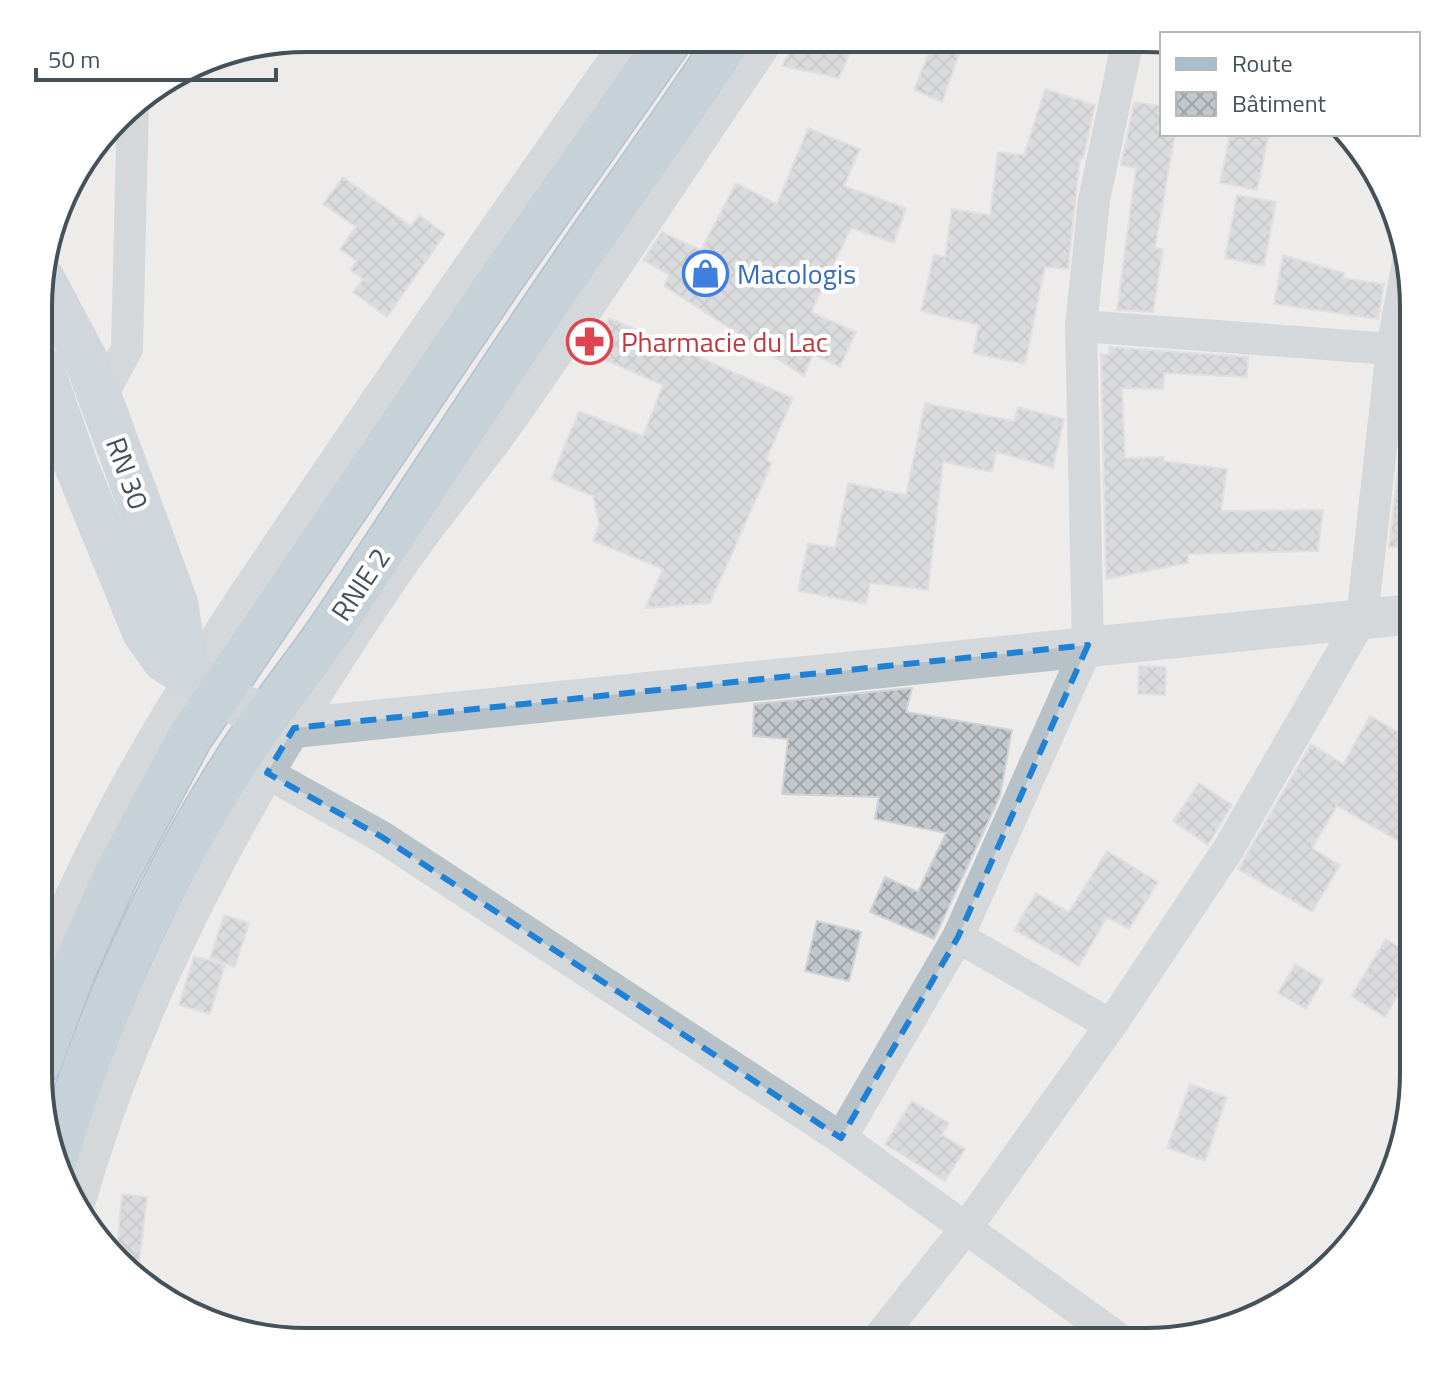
<svg xmlns="http://www.w3.org/2000/svg" width="1452" height="1380" font-family="'Titillium Web',sans-serif">
	<style>
		.building { fill: url(#building-cross-hatch); stroke: #cfd2d7; stroke-width: 2 }
		.lines { fill: none; stroke-linecap: round; stroke-linejoin: round }
		.trunk-casing { stroke: #6f8fa5; stroke-width: 47 }
		.minor { stroke: #b7c2c8; stroke-width: 32 }
		.tertiary { stroke: #b7c2c8; stroke-width: 40 }
		.primary { stroke: #abbeca; stroke-width: 44 }
		.trunk { stroke: #98b1c2; stroke-width: 44 }
		.marked { fill: none; stroke: #1e81d6; stroke-width: 6; stroke-dasharray: 16 10; stroke-linejoin: round }
		.labels { text-anchor: middle; dominant-baseline: central; stroke-width: 8; stroke-linejoin: round; paint-order: stroke }
		.shop-label { font-size: 28px; fill: #366cbe; stroke: #fff; text-anchor: start }
		.health-label { font-size: 28px; fill: #be3a42; stroke: #fff; text-anchor: start }
		.street-label { font-size: 28px; fill: #445158; stroke: #fff }
		.rim { fill: none; stroke: #445158; stroke-width: 4 }
	</style>
	<defs>
		<pattern id="building-cross-hatch" width="8" height="8" patternUnits="userSpaceOnUse" patternTransform="scale(2)"><rect width="8" height="8" fill="#c2c7cb"/><path d="M0 0l8 8M0 8l8-8" fill="none" stroke="#9fa4a8"/></pattern>
	</defs>
	<rect width="100%" height="100%" fill="#eeebeb"/>
	<g class="building">
		<path d="M796,39H856L839,78L782,66Z"/>
		<path d="M934,40L961,49L942,102L914,90Z"/>
		<path d="M1045,89L1095,105L1083,159L1080,158L1068,269L1045,267L1025,364L973,353L979,325L921,311L934,254L945,257L952,209L990,215L998,152L1024,155Z"/>
		<path d="M1134,102L1162,106V134H1175L1155,248L1163,249L1153,312L1117,310L1136,168L1121,165Z"/>
		<path d="M808,128L860,149L844,186L906,208L894,243L851,228L811,312L856,332L840,367L813,354L804,376L664,286L669,275L643,260L662,232L701,250L736,183L777,204Z"/>
		<path d="M1230,134H1269L1257,190L1220,183Z"/>
		<path d="M343,177L411,226L419,215L445,234L387,317L353,292L363,279L350,270L357,261L340,249L356,227L323,204Z"/>
		<path d="M1237,195L1276,202L1264,266L1225,258Z"/>
		<path d="M1283,255L1344,273L1343,278L1384,284L1378,319L1274,304Z"/>
		<path d="M609,318L793,398L766,460L772,463L710,603L645,608L663,569L593,541L599,525L593,496L551,479L579,411L643,436L663,385L594,355Z"/>
		<path d="M1110,347L1248,357L1247,377L1164,373L1163,389L1122,388L1125,458L1164,457L1163,461L1227,469L1221,511L1323,510L1318,551L1188,554V563L1106,579L1101,354L1109,355Z"/>
		<path d="M925,403L1014,421L1018,407L1064,419L1053,468L996,452L992,472L943,462L928,590L870,583L866,604L798,591L808,543L835,548L848,483L906,495Z"/>
		<path d="M1401,443L1413,444V548L1389,547Z"/>
		<path d="M1139,666L1166,667L1165,695L1138,694Z"/>
		<path d="M912,688L906,712L1012,730L1000,796L934,939L870,912L885,877L918,892L946,833L875,819L879,797L782,794L788,739L753,736L754,704Z"/>
		<path d="M1370,716L1413,740V849L1337,806L1312,848L1340,865L1312,912L1238,869L1311,744L1343,764Z"/>
		<path d="M1199,783L1232,805L1208,845L1173,821Z"/>
		<path d="M1107,851L1158,882L1129,929L1107,917L1079,966L1014,930L1036,893L1069,912Z"/>
		<path d="M224,915L249,923L235,967L210,958Z"/>
		<path d="M817,921L861,932L849,981L805,971Z"/>
		<path d="M1386,939L1413,956V970L1385,1017L1351,996Z"/>
		<path d="M194,956L225,965L210,1014L179,1005Z"/>
		<path d="M1295,964L1323,980L1306,1009L1278,993Z"/>
		<path d="M1190,1084L1227,1097L1205,1161L1167,1148Z"/>
		<path d="M912,1101L949,1123L942,1135L965,1149L945,1181L885,1144Z"/>
		<path d="M122,1194L147,1197L138,1273L116,1255Z"/>
	</g>
	<g class="lines">
		<defs>
			<g id="trunk">
				<path d="M39,1063L73,971L116,875L190,737L503,276L670,39"/>
				<path d="M54,1162C96,1022 157,883 237,760C270,708 310,661 344,609C411,508 477,406 545,306C605,216 670,130 729,39"/>
			</g>
		</defs>
		<use href="#trunk" class="trunk-casing"/>
		<g class="minor">
			<path d="M1081,326L1392,349"/>
			<path d="M100,398L127,349L133,103"/>
			<path d="M267,773L382,837L841,1138L1122,1341"/>
			<path d="M958,937L1111,1025"/>
			<path d="M39,973C106,796 212,641 318,486C420,336 524,187 629,39"/>
			<path d="M841,1138L958,937L1088,645L1081,326L1094,200L1128,40"/>
			<path d="M78,1208C143,979 259,774 392,579C431,520 479,467 519,408C604,287 685,162 769,39"/>
			<path d="M876,1341L966,1228L1111,1025L1229,848L1362,618L1392,349L1408,261"/>
		</g>
		<path class="tertiary" d="M265,717L294,728L1413,614"/>
		<g class="primary">
			<path d="M43,279L87,362L176,603L188,676"/>
			<path d="M42,368L75,463L144,632L164,660L217,694L265,717"/>
		</g>
		<use href="#trunk" class="trunk"/>
	</g>
	<path d="M0 0H1452V1380H0ZM1088,645L958,937L841,1138L382,837L267,773L294,728Z" fill="#eeebeb" fill-opacity=".55" fill-rule="evenodd"/>
	<path class="marked" d="M1088,645L958,937L841,1138L382,837L267,773L294,728Z"/>
	<defs>
		<symbol id="shop-ring" viewBox="-11 -11 22 22"><circle r="9.5" fill="#fff" stroke="#3f7fe0" stroke-width="1.5"/><path d="M-5-2.5h2.3a2.7 3.5 0 0 1 5.4 0H5L5.5 6h-11ZM-1.5-2.5h3a1.5 2.3 0 0 0-3 0Z" fill="#3f7fe0"/></symbol>
		<symbol id="pharmacy-ring" viewBox="-11 -11 22 22"><circle r="9.5" fill="#fff" stroke="#e0444e" stroke-width="1.5"/><path d="M-2-6h4v4h4v4h-4v4h-4v-4h-4v-4h4Z" fill="#e0444e"/></symbol>
	</defs>
	<g fill-rule="evenodd">
		<use href="#shop-ring" x="680" y="248" width="51" height="51"/>
		<use href="#pharmacy-ring" x="564" y="316" width="51" height="51"/>
	</g>
	<g class="labels">
		<g class="shop-label">
			<text x="737" y="273">Macologis</text>
		</g>
		<g class="health-label">
			<text x="621" y="341">Pharmacie du Lac</text>
		</g>
		<g class="street-label">
			<text transform="translate(128 473) rotate(70)">RN 30</text>
			<text transform="translate(360 584) rotate(-56)">RNIE 2</text>
		</g>
	</g>
	<path d="M0 0H1452V1380H0ZM307 52H1145A255 255 0 0 1 1400 307V1073A255 255 0 0 1 1145 1328H307A255 255 0 0 1 52 1073V307A255 255 0 0 1 307 52Z" fill="#fff" fill-rule="evenodd"/>
	<path class="rim" d="M307 52H1145A255 255 0 0 1 1400 307V1073A255 255 0 0 1 1145 1328H307A255 255 0 0 1 52 1073V307A255 255 0 0 1 307 52Z"/>
	<rect x="1160" y="32" width="260" height="104" fill="#ffffff" stroke="#b4b9bc" stroke-width="2"/>
	<rect x="1176" y="58" width="40" height="12" fill="#abbeca" stroke="#b4b9bc" stroke-width="2"/>
	<text x="1232" y="72" font-size="24" fill="#445158">Route</text>
	<rect x="1176" y="92" width="40" height="24" fill="url(#building-cross-hatch)" stroke="#b4b9bc" stroke-width="2"/>
	<text x="1232" y="112" font-size="24" fill="#445158">Bâtiment</text>
	<path d="M36 68v12h240v-12" fill="none" stroke="#445158" stroke-width="4"/>
	<text x="48" y="68" font-size="24" fill="#445158" stroke="#ffffff" stroke-width="6" paint-order="stroke">50 m</text>
</svg>
